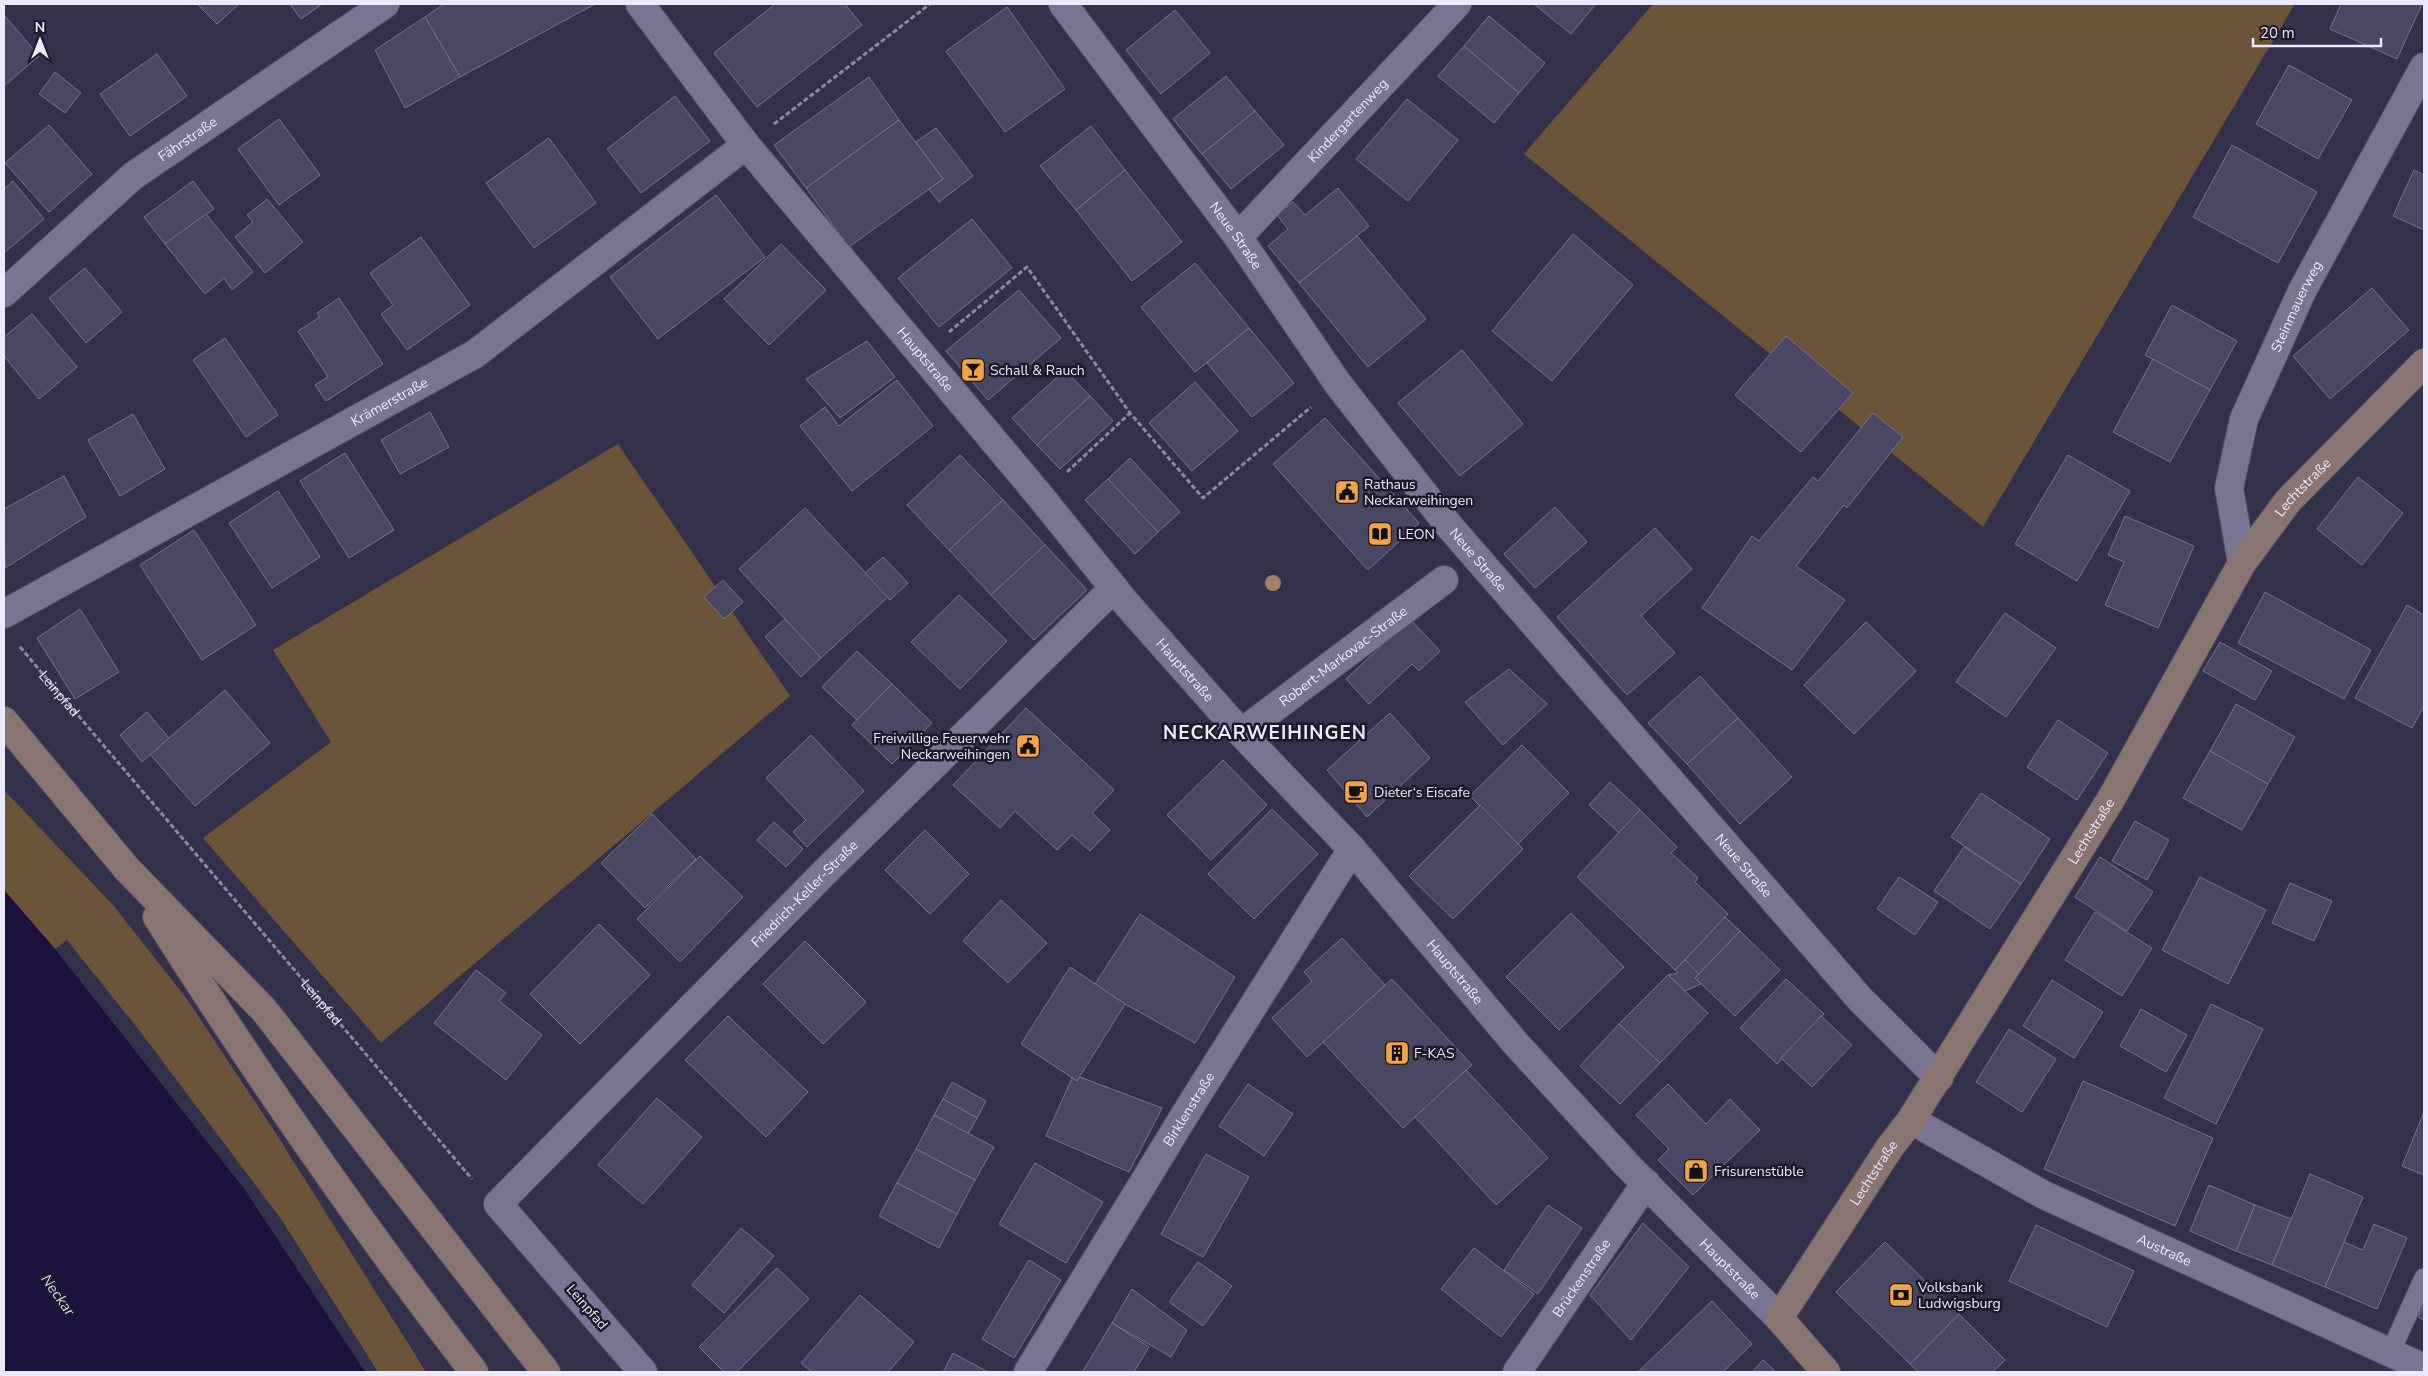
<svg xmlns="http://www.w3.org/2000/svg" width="2428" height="1376" font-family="'Nunito Sans',sans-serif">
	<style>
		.green { fill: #6b543a }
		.water { fill: #1b113c }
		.building { fill: #4a4763; stroke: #767392 }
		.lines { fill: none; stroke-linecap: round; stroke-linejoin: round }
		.lane-casing { stroke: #514f65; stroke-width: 21 }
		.street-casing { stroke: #514f65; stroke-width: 30 }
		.secondary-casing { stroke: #514f65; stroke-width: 30 }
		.path { stroke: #8c8aa0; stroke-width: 3; stroke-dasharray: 5 2.5; stroke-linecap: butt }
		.lane { stroke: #787593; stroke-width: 19 }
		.street { stroke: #787593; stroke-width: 28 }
		.secondary { stroke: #887471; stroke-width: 28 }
		.tree { fill: #a28066 }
		.labels { text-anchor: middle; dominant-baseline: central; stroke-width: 5; stroke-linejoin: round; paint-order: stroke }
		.street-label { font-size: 14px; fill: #ebeafb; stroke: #1b1a26 }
		.poi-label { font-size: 14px; fill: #ebeafb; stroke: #1b1a26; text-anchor: start }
		.water-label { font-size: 15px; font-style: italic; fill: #d5d2f2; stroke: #1b1a26 }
		.district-label { font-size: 19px; font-weight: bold; letter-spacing: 1px; fill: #ebeafb; stroke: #1b1a26 }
	</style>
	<rect width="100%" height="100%" fill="#33304a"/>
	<g class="green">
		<path d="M1653,4H2295L1983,527L1524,154Z"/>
		<path d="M618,444L790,696L381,1043L203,838L331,742L273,650Z"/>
		<path d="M4,790L113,905L187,999L275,1132L426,1372H378L281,1219L139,1030L67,940L55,949L4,890Z"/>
	</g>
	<path class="water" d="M4,890L55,949L245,1190L365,1372H4Z"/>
	<g class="building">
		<path d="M197,4H239L217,24Z"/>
		<path d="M290,4H322L301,19Z"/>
		<path d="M444,4H595L460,77L425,17Z"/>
		<path d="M775,4H845L862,25L757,107L714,53Z"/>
		<path d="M1534,4H1596L1571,34Z"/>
		<path d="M2341,4H2422L2397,59L2330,29Z"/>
		<path d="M1007,7L1065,89L1005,132L946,51Z"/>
		<path d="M1175,10L1210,53L1161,94L1126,50Z"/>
		<path d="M4,15L39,56L4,86Z"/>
		<path d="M1489,16L1545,63L1519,93L1464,46Z"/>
		<path d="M425,17L460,77L405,108L375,50Z"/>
		<path d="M1464,46L1519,93L1494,123L1438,76Z"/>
		<path d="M157,54L187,96L130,136L100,94Z"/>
		<path d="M2289,65L2352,100L2318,159L2256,124Z"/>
		<path d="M55,72L81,93L65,113L39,94Z"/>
		<path d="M1226,76L1255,111L1202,154L1173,119Z"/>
		<path d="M869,77L899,120L806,188L774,145Z"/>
		<path d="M675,96L710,141L641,193L607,149Z"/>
		<path d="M1407,99L1458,140L1408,201L1356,159Z"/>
		<path d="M1255,111L1284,145L1231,189L1202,154Z"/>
		<path d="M279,119L320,175L279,205L238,149Z"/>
		<path d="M899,120L943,179L849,247L806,188Z"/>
		<path d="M49,125L92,174L49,212L5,163Z"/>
		<path d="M1091,126L1125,170L1076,210L1040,166Z"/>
		<path d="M936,128L973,176L939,202L929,189L943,179L916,142Z"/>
		<path d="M549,138L596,203L534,248L486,183Z"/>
		<path d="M2232,145L2317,192L2278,263L2193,217Z"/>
		<path d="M1125,170L1182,242L1132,281L1076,210Z"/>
		<path d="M2414,170L2424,175V230L2393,216Z"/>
		<path d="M13,181L44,219L4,253V189Z"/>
		<path d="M193,181L214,209L165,244L144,217Z"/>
		<path d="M1338,188L1369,226L1299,283L1268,246L1288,229L1277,215L1293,202L1305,215Z"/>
		<path d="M716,195L765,257L658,339L610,277Z"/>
		<path d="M267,199L303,242L265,273L235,237L253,222L247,215Z"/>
		<path d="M206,214L253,272L232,290L224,278L205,294L165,244Z"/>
		<path d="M972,219L1012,268L939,327L898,278Z"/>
		<path d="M1573,234L1633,285L1552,381L1492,331Z"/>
		<path d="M1357,236L1426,319L1368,367L1299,283Z"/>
		<path d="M421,237L470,305L407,350L381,314L393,305L370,273Z"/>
		<path d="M781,244L826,290L769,345L724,299Z"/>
		<path d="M1195,263L1249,328L1195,372L1141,307Z"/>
		<path d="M85,268L122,312L86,343L49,298Z"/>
		<path d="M2372,288L2409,330L2330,399L2293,356Z"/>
		<path d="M1019,290L1061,338L988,400L946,351Z"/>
		<path d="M339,298L383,364L326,401L315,385L328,377L298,331L320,317L317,313Z"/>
		<path d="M2172,305L2237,341L2210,390L2145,355Z"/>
		<path d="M32,314L77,367L39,399L4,356V337Z"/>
		<path d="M1249,328L1294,383L1252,417L1207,363Z"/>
		<path d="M1786,336L1853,393L1801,452L1735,395Z"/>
		<path d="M225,338L278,415L246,437L193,360Z"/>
		<path d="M867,341L895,377L840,418L806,379Z"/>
		<path d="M1462,350L1523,424L1460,476L1398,403Z"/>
		<path d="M2153,359L2210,390L2170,462L2113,432Z"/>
		<path d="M1065,370L1090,396L1037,445L1012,418Z"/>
		<path d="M897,380L933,426L852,491L800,426L825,407L839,426Z"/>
		<path d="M1195,382L1238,431L1192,471L1149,423Z"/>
		<path d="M1090,396L1113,421L1060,469L1037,445Z"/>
		<path d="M430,412L449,447L400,474L381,440Z"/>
		<path d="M1873,413L1903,437L1847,508L1844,505L1796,566L1845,600L1792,670L1702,608L1752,536L1759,541L1813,477L1818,481Z"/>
		<path d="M133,414L165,469L120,496L88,440Z"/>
		<path d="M1325,418L1419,523L1368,570L1273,464Z"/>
		<path d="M345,453L394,530L349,558L300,481Z"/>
		<path d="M960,455L1003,500L949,550L907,505Z"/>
		<path d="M2068,455L2130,491L2077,581L2015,544Z"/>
		<path d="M1130,458L1180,512L1158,532L1108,479Z"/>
		<path d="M64,476L86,517L5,568L4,509Z"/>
		<path d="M2358,477L2403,513L2362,565L2317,529Z"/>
		<path d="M1108,479L1158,532L1135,554L1085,500Z"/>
		<path d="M278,491L320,557L272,588L229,523Z"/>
		<path d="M1003,500L1045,545L991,595L949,550Z"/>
		<path d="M1555,507L1587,542L1535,588L1504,554Z"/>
		<path d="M805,508L888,597L821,658L739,569Z"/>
		<path d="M2125,516L2194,546L2158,628L2105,605L2124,562L2108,555Z"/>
		<path d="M1655,528L1692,569L1641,616L1675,653L1627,695L1557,617Z"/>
		<path d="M194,530L256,625L202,660L140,565Z"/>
		<path d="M1045,545L1087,590L1034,640L991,595Z"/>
		<path d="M883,557L908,583L890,600L865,573Z"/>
		<path d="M723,580L743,602L724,619L704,597Z"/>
		<path d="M2265,592L2371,650L2344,699L2238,643Z"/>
		<path d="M959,595L1007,641L960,689L911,642Z"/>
		<path d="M2407,605L2424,615V706L2412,728L2355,698Z"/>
		<path d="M80,609L119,672L75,699L37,638Z"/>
		<path d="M2005,613L2056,648L2006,717L1956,682Z"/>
		<path d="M785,619L821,658L801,677L765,637Z"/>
		<path d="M1410,619L1440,651L1419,671L1412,664L1369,704L1346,679Z"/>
		<path d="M1866,622L1916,671L1854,734L1804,685Z"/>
		<path d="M2220,642L2272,671L2255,700L2203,671Z"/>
		<path d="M857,651L892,684L857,720L822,687Z"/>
		<path d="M1509,669L1547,704L1503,745L1465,702Z"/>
		<path d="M1700,676L1738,718L1687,764L1648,723Z"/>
		<path d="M892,684L932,723L892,764L852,725Z"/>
		<path d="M225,690L270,743L195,806L150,754Z"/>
		<path d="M2236,704L2295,737L2268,784L2210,751Z"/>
		<path d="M1026,708L1114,790L1092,813L1110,830L1090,851L1072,835L1057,850L1015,811L1000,828L953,785Z"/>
		<path d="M147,712L169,738L142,762L120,735Z"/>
		<path d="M1390,713L1430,758L1367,817L1327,770Z"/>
		<path d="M1738,718L1792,777L1740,824L1687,764Z"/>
		<path d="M2058,720L2108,753L2077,800L2027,767Z"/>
		<path d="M811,735L864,791L807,847L793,832L806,820L766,778Z"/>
		<path d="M1522,745L1569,793L1518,844L1470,796Z"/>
		<path d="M2210,751L2268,784L2242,830L2183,798Z"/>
		<path d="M1223,760L1267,805L1211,860L1167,815Z"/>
		<path d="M1610,782L1640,810L1619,833L1589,805Z"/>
		<path d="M1981,793L2050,839L2021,884L1951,837Z"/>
		<path d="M1480,805L1523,849L1453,919L1409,876Z"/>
		<path d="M1272,809L1318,854L1254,919L1208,874Z"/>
		<path d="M1640,810L1677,847L1671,853L1698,878L1695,882L1728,914L1675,970L1577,877Z"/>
		<path d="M652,814L696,859L645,908L601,863Z"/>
		<path d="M2135,821L2169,840L2147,880L2112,861Z"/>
		<path d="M774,822L803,849L786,867L757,840Z"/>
		<path d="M925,830L969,874L930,914L885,870Z"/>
		<path d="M1964,847L2021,884L1990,929L1934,891Z"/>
		<path d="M700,856L743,897L680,962L637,919Z"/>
		<path d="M2100,857L2153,892L2127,931L2075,897Z"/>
		<path d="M1899,877L1938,902L1915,935L1877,909Z"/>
		<path d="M2200,877L2266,910L2228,984L2162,950Z"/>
		<path d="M2290,883L2332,901L2314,941L2272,923Z"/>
		<path d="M1001,900L1047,943L1008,983L963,941Z"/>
		<path d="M2095,912L2152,948L2122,996L2065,960Z"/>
		<path d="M1571,913L1624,967L1559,1030L1506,977Z"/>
		<path d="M1140,914L1235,977L1195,1043L1125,1004L1095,984Z"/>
		<path d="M1725,917L1740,931L1699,974L1685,960Z"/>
		<path d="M599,924L650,975L580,1044L530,994Z"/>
		<path d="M1740,931L1780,970L1735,1016L1695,978Z"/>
		<path d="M1342,938L1385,985L1307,1057L1272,1018L1312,981L1304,972Z"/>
		<path d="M805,941L866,1002L823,1044L763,984Z"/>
		<path d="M1685,960L1699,974L1695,978L1701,984L1685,991L1668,975L1678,973L1675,970Z"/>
		<path d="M1070,967L1125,1004L1077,1081L1021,1044Z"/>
		<path d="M476,970L506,993L499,1001L542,1035L506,1080L434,1023Z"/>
		<path d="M1668,975L1708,1013L1660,1063L1619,1024Z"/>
		<path d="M1392,979L1472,1065L1403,1128L1323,1042Z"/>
		<path d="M1786,979L1824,1014L1777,1064L1740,1028Z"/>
		<path d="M2052,980L2103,1012L2074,1058L2023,1026Z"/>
		<path d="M2211,1004L2263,1029L2216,1124L2164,1098Z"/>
		<path d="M2141,1009L2187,1035L2166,1072L2120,1046Z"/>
		<path d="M728,1016L808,1092L766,1137L685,1060Z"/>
		<path d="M1821,1016L1852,1045L1812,1087L1781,1058Z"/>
		<path d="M1619,1024L1660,1063L1620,1104L1580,1066Z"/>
		<path d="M2009,1029L2056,1059L2022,1112L1976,1082Z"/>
		<path d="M1466,1070L1548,1158L1496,1205L1415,1117Z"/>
		<path d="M1080,1077L1162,1108L1129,1172L1046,1136L1072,1078L1077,1081Z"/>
		<path d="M2083,1081L2213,1138L2175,1226L2044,1169Z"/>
		<path d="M952,1082L986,1101L977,1118L943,1099Z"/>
		<path d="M1248,1084L1293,1114L1264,1156L1219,1126Z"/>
		<path d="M1668,1084L1706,1124L1730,1099L1760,1130L1693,1195L1658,1160L1669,1149L1636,1115Z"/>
		<path d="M657,1098L702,1137L643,1204L598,1165Z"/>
		<path d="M943,1099L977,1118L968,1134L934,1115Z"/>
		<path d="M2424,1112V1175L2402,1166Z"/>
		<path d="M934,1115L994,1147L975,1180L916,1149Z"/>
		<path d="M916,1149L975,1180L957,1214L897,1183Z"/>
		<path d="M1206,1154L1249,1177L1203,1257L1161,1234Z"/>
		<path d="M1035,1163L1103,1202L1066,1263L999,1224Z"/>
		<path d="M2310,1174L2363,1197L2325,1287L2272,1265Z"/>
		<path d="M897,1183L957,1214L939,1248L879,1216Z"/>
		<path d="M2209,1185L2255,1205L2236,1251L2190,1231Z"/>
		<path d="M1548,1205L1582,1228L1538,1294L1504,1270Z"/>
		<path d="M2255,1205L2291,1219L2272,1265L2236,1251Z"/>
		<path d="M1643,1223L1689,1267L1631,1340L1590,1295Z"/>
		<path d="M2374,1224L2407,1238L2377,1309L2325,1287L2344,1242L2363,1250Z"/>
		<path d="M2036,1225L2134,1271L2107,1327L2009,1281Z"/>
		<path d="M741,1228L774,1256L724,1313L692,1285Z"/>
		<path d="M1885,1242L1959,1314L1910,1364L1836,1292Z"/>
		<path d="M1474,1248L1534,1294L1501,1337L1441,1289Z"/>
		<path d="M1029,1260L1061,1280L1014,1358L982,1339Z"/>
		<path d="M1198,1262L1232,1286L1203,1326L1169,1302Z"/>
		<path d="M777,1268L809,1299L737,1372H724L699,1347Z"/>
		<path d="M1132,1289L1187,1330L1171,1357L1112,1323Z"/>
		<path d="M860,1295L914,1342L888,1372H812L801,1363Z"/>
		<path d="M1712,1301L1752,1344L1723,1372H1640L1639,1371Z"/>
		<path d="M2424,1305V1320L2418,1317Z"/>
		<path d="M1959,1314L2005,1360L1993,1372H1918L1910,1364Z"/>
		<path d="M1112,1323L1149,1347L1134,1372H1085L1083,1371Z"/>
		<path d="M953,1353L988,1372H943Z"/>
		<path d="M1763,1360L1776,1372H1752Z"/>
	</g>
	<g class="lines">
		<defs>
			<path id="lane" d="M2390,1353L2424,1278"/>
			<g id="street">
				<path id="s2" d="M640,4L746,145L1040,496L1125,602L1241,733L1352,849L1517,1045L1627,1165L1779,1318"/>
				<path id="s3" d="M1063,4L1238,237L1338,384L1450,527L1860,999L1939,1078"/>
				<path id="s4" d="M1238,237L1457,4"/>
				<path id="s5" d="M4,293L133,176L385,4"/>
				<path id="s6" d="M2242,563L2229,488L2244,419L2302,291L2424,67"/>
				<path id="s7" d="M4,614L475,354L746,145"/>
				<path id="s8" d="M1241,733L1444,580"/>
				<path id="s9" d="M1911,1120L2044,1195L2424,1368"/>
				<path id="s10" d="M643,1372L498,1204L826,871L1114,588"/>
				<path id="s11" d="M1028,1372L1189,1108L1352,849"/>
				<path id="s12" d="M1517,1372L1646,1183"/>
			</g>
			<g id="secondary">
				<path d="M4,721L127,869L264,1010L546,1372"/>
				<path d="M157,917C256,1073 361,1226 474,1372"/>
				<path id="s13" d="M1826,1372L1779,1318L1890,1147L1911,1120L2111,799L2242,563L2288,501L2424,363"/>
			</g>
		</defs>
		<use href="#lane" class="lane-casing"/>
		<use href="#street" class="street-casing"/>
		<use href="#secondary" class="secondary-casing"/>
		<g class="path">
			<path d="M774,124L930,4"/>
			<path d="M949,332L1027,267L1130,413L1203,498L1311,407"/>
			<path d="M1067,472L1130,413"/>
			<path id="s1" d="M20,647L472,1179"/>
		</g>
		<use href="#lane" class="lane"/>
		<use href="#street" class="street"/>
		<use href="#secondary" class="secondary"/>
	</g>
	<circle class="tree" cx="1273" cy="583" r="8"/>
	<defs>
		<symbol id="bar-square" viewBox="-11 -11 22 22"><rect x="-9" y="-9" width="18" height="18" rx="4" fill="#f3a442" stroke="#1b1a26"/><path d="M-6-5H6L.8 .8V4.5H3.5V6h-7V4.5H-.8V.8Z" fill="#111"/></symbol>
		<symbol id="civic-square" viewBox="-11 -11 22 22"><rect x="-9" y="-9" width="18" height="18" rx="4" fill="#f3a442" stroke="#1b1a26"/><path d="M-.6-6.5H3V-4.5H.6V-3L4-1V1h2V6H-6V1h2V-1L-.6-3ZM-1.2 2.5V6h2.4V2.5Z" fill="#111"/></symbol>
		<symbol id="library-square" viewBox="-11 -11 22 22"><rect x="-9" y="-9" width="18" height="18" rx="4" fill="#f3a442" stroke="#1b1a26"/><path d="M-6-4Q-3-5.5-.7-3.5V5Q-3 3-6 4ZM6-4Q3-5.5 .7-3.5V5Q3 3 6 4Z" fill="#111"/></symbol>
		<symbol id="cafe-square" viewBox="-11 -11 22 22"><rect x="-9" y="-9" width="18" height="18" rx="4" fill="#f3a442" stroke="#1b1a26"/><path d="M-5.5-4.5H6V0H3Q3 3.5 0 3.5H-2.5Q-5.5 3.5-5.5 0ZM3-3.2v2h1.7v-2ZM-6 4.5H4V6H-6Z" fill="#111"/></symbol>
		<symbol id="building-square" viewBox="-11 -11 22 22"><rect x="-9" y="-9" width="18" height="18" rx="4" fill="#f3a442" stroke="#1b1a26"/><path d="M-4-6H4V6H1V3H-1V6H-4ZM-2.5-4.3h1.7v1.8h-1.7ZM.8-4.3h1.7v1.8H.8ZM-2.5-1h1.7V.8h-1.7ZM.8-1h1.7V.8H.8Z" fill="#111"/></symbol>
		<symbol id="shop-square" viewBox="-11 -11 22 22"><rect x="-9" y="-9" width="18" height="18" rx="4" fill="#f3a442" stroke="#1b1a26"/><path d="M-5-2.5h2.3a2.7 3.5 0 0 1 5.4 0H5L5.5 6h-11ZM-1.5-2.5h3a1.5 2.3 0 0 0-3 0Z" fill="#111"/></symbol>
		<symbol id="bank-square" viewBox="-11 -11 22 22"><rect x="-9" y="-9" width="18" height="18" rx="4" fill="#f3a442" stroke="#1b1a26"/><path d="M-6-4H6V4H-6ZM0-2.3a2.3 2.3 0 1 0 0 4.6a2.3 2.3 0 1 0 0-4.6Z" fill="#111"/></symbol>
	</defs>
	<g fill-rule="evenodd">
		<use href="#bar-square" x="959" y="356" width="28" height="28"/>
		<use href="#civic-square" x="1333" y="478" width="28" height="28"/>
		<use href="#library-square" x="1366" y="520" width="28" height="28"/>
		<use href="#civic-square" x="1014" y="732" width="28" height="28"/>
		<use href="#cafe-square" x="1342" y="778" width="28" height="28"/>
		<use href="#building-square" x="1383" y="1039" width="28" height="28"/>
		<use href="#shop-square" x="1682" y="1157" width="28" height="28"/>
		<use href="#bank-square" x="1887" y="1281" width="28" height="28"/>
	</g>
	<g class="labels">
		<g class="street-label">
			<text stroke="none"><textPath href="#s4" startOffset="160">Kindergartenweg</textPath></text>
			<text stroke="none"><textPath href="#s5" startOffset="240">Fährstraße</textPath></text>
			<text stroke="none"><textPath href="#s3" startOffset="289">Neue Straße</textPath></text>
			<text stroke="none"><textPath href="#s6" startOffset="271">Steinmauerweg</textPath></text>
			<text stroke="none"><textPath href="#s2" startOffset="456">Hauptstraße</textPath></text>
			<text stroke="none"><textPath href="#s7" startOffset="440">Krämerstraße</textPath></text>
			<text stroke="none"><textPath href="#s13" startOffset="1055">Lechtstraße</textPath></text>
			<text stroke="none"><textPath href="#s3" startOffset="694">Neue Straße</textPath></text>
			<text stroke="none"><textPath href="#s8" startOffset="128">Robert-Markovac-Straße</textPath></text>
			<text stroke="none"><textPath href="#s2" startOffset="861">Hauptstraße</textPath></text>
			<text stroke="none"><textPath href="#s1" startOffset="61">Leinpfad</textPath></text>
			<text stroke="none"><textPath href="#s13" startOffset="650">Lechtstraße</textPath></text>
			<text stroke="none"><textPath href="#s3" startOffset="1099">Neue Straße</textPath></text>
			<text stroke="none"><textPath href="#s10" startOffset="658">Friedrich-Keller-Straße</textPath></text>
			<text stroke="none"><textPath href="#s2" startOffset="1266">Hauptstraße</textPath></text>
			<text stroke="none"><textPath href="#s1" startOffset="466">Leinpfad</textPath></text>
			<text stroke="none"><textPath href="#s11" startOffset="308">Birklenstraße</textPath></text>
			<text stroke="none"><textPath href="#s13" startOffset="245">Lechtstraße</textPath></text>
			<text stroke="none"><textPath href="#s9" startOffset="285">Austraße</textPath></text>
			<text stroke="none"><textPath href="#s2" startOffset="1671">Hauptstraße</textPath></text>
			<text stroke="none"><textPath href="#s12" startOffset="114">Brückenstraße</textPath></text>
			<text transform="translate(587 1307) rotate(49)">Leinpfad</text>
		</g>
		<g class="poi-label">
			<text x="990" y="370">Schall &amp; Rauch</text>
			<text x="1364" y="484">Rathaus<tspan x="1364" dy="16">Neckarweihingen</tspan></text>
			<text x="1398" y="534">LEON</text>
			<text x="1010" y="738" text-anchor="end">Freiwillige Feuerwehr<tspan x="1010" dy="16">Neckarweihingen</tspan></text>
			<text x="1374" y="792">Dieter‘s Eiscafe</text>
			<text x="1414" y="1053">F-KAS</text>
			<text x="1714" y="1171">Frisurenstüble</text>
			<text x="1918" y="1287">Volksbank<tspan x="1918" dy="16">Ludwigsburg</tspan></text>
		</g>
		<g class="water-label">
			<text transform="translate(58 1295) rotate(55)">Neckar</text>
		</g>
		<g class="district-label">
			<text x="1265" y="733">NECKARWEIHINGEN</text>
		</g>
	</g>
	<rect width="2428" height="1376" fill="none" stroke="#ebeafb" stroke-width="10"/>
	<g transform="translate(40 40)" stroke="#1b1a26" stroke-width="4" paint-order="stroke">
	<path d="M0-4L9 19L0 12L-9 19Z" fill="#ebeafb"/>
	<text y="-8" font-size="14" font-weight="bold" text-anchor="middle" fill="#ebeafb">N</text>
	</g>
	<path d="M2253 38v8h128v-8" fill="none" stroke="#ebeafb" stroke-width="2.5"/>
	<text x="2260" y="38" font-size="15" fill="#ebeafb" stroke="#1b1a26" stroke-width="4" paint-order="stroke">20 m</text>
</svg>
